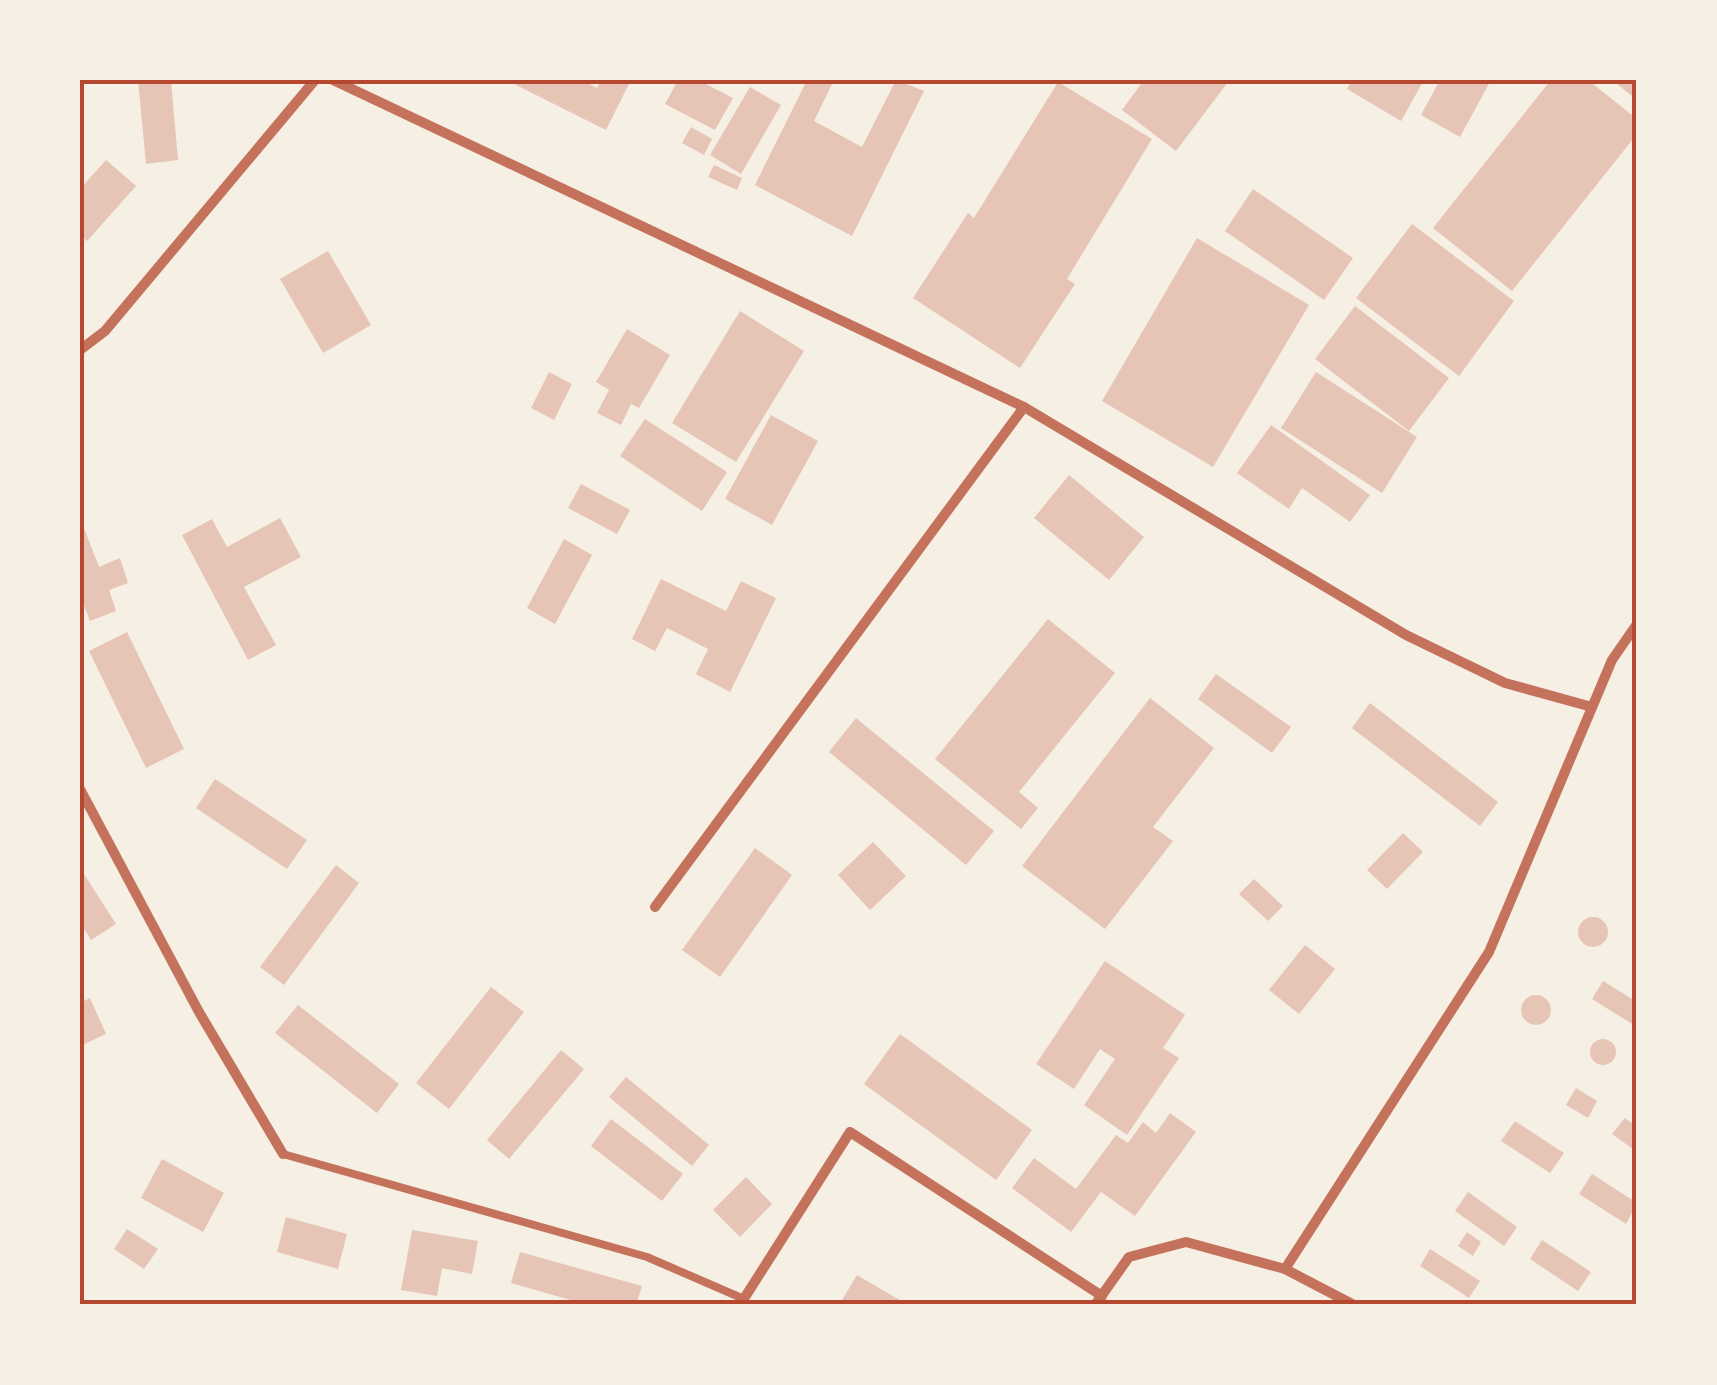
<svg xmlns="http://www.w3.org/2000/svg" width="1717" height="1385" font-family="Ubuntu,sans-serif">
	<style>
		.building { fill: #e6c5b7 }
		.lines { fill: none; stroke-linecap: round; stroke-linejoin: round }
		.service { stroke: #c5725c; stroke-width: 8 }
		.minor { stroke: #c5725c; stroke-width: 10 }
		.neatline { fill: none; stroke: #b5482f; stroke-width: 4 }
	</style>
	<rect width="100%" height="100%" fill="#f6efe4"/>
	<g class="building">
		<path d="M138,80H171L178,160L146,164Z"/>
		<path d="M518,80H581L597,88L601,80H631L606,130L516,85Z"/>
		<path d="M678,80H698L733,98L715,130L665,104Z"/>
		<path d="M807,80H834L814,121L862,147L896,80L924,91L852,236L755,185Z"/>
		<path d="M1144,80H1226L1228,82L1176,151L1122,110Z"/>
		<path d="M1352,80H1424L1401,121L1347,89Z"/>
		<path d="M1440,80H1491L1460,137L1421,115Z"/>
		<path d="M1551,80H1588L1637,119V134L1512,291L1433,228Z"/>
		<path d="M1612,80H1637V100Z"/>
		<path d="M1058,82L1152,139L1067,279L1075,284L1020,368L913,298L968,213L974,218Z"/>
		<path d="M750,87L781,105L741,174L710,155Z"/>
		<path d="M691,127L712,139L704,155L682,143Z"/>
		<path d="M106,160L136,186L87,241L80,235V189Z"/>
		<path d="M714,165L742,178L737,190L708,177Z"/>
		<path d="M1253,189L1353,258L1324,300L1225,231Z"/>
		<path d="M1412,224L1514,301L1459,376L1356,298Z"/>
		<path d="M1197,238L1309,305L1213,467L1102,401Z"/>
		<path d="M328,251L371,325L323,353L280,279Z"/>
		<path d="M1355,306L1449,378L1409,431L1315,359Z"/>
		<path d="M740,311L804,351L736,462L672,423Z"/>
		<path d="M627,329L670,355L639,408L631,404L621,425L597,413L609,390L596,382Z"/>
		<path d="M549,372L572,384L554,420L531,408Z"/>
		<path d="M1316,372L1417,437L1382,493L1281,428Z"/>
		<path d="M771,415L818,441L772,525L725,499Z"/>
		<path d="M645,419L727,472L702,511L620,456Z"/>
		<path d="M1271,425L1370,495L1350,522L1302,488L1289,509L1237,473Z"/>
		<path d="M1069,475L1144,537L1109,580L1034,518Z"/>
		<path d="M581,484L630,510L617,534L568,508Z"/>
		<path d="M80,518L99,567L120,558L128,583L109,590L116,611L90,621L80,595Z"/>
		<path d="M280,518L301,557L244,587L276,645L248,660L182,535L212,519L227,547Z"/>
		<path d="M564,539L592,555L555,624L527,608Z"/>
		<path d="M661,579L726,611L741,581L776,598L730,692L696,674L708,649L667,628L655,651L632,639Z"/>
		<path d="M1048,619L1115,673L1019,792L1038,808L1021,829L935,759Z"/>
		<path d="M127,632L184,749L146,768L89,651Z"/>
		<path d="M1216,674L1291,727L1272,753L1198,699Z"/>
		<path d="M1150,698L1214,748L1153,827L1173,841L1105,929L1022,866Z"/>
		<path d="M1370,703L1498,802L1480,826L1352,728Z"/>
		<path d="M856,718L994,831L966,865L829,752Z"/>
		<path d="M215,779L307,840L287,869L196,808Z"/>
		<path d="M1403,833L1423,852L1387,889L1367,870Z"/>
		<path d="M873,842L906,876L870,910L838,875Z"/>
		<path d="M755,848L792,875L720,977L682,950Z"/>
		<path d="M336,865L359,883L284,985L260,967Z"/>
		<path d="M80,868L116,924L91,940L80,922Z"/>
		<path d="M1254,879L1283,906L1268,921L1239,894Z"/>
		<circle cx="1593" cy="932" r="15"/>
		<path d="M1305,945L1335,969L1299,1014L1269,990Z"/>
		<path d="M1105,961L1185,1015L1163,1048L1179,1058L1127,1135L1084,1105L1115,1059L1100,1049L1074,1089L1036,1064Z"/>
		<path d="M1603,981L1637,1002V1027L1592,999Z"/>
		<path d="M491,987L524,1012L449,1109L416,1083Z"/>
		<circle cx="1536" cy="1010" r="15"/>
		<path d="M90,998L106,1034L80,1046V1003Z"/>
		<path d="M298,1005L399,1084L377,1113L275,1033Z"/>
		<path d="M900,1034L1032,1130L996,1180L864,1084Z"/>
		<circle cx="1603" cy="1052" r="13"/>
		<path d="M561,1050L584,1069L509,1159L487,1140Z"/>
		<path d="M626,1077L709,1145L692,1166L609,1097Z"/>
		<path d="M1576,1088L1597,1101L1588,1118L1566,1105Z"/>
		<path d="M1170,1113L1196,1132L1135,1216L1101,1192L1071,1232L1012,1188L1034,1158L1076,1189L1116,1135L1128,1143L1143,1122L1156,1133Z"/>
		<path d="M1625,1118L1637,1127V1152L1612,1134Z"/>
		<path d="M611,1119L683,1174L662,1201L591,1146Z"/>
		<path d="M1515,1121L1564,1153L1550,1173L1501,1141Z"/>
		<path d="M162,1159L224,1193L203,1232L141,1198Z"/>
		<path d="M1592,1174L1637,1203L1626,1224L1579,1194Z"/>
		<path d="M746,1177L772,1204L740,1237L713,1210Z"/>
		<path d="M1468,1192L1517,1227L1504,1246L1455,1211Z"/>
		<path d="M286,1217L347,1234L338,1269L277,1252Z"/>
		<path d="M127,1229L158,1249L144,1269L114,1249Z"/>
		<path d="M412,1230L478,1241L472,1274L442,1268L437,1296L401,1290Z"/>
		<path d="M1467,1232L1481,1242L1473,1256L1458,1246Z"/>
		<path d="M1542,1240L1591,1272L1578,1291L1530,1259Z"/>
		<path d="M1430,1249L1480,1281L1469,1298L1420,1266Z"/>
		<path d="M520,1252L642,1286L636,1305H588L511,1283Z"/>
		<path d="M857,1275L908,1305H839Z"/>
	</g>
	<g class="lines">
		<path class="service" d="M283,1154L647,1257L744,1299"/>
		<g class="minor">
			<path d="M333,80L1024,407L1406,635L1505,683L1592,707"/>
			<path d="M80,350L105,331L315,80"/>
			<path d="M80,789L199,1012L283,1154"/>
			<path d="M655,907L1024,407"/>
			<path d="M1285,1269L1354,1305"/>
			<path d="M740,1305L850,1132L1102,1296"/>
			<path d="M1095,1305L1129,1257L1186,1242L1285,1269L1489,952L1612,660L1637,624"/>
		</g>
	</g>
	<rect width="1717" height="1385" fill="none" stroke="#f6efe4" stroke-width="165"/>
	<rect x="82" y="82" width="1552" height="1220" class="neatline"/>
</svg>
